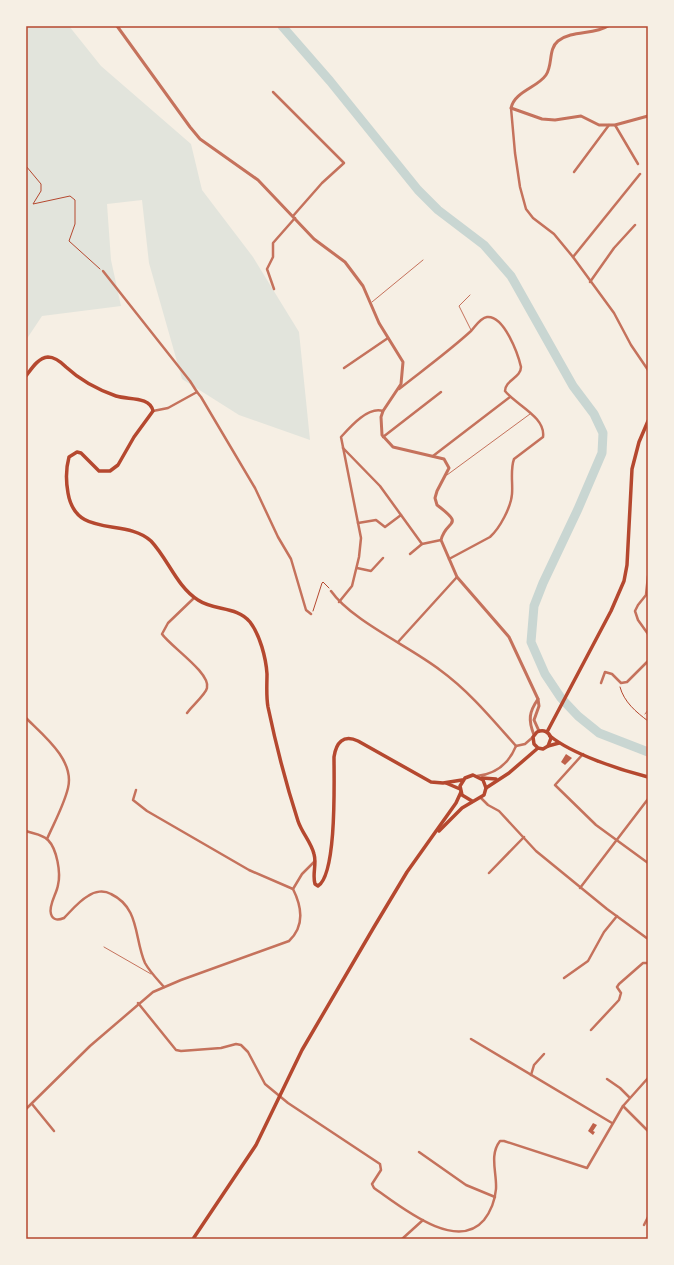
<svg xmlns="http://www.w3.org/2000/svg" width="674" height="1265" font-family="'IBM Plex Sans',sans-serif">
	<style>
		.green { fill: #e2e4dc }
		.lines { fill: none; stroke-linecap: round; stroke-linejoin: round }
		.river { stroke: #c9d6d2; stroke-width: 9 }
		.building { fill: #bf614a }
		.path { stroke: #b5482f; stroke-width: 1 }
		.service { stroke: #c5725c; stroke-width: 1 }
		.minor { stroke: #c5725c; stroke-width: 2.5 }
		.tertiary { stroke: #c5725c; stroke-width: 3 }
		.secondary { stroke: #b5482f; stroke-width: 3.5 }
		.primary { stroke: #b5482f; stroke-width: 3.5 }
		.neatline { fill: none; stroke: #b5482f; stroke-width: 1.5 }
	</style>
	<rect width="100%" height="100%" fill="#f6efe4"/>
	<path class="green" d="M26,26H69L101,66L191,144L202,190L253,257L299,332L310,440L239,415L182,379L149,263L142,200L107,204L111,260L121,306L42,316L26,340Z"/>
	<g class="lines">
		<path class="river" d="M282,26L330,81L418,190L438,210L484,245L511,276L573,386L594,414L603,433L602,453L578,509L543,583L534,606L531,642L545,674L561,698L578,716L599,733L648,752"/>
	</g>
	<g class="building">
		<path d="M566,754L572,758L565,765L561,762Z"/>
		<path d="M593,1123L597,1125L593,1131L595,1132L593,1135L588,1131Z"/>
	</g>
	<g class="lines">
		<g class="path">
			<path d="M26,166L41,184V191L33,204L70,196L75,200V224L69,241L100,269"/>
			<path d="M313,611L322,583L323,582L329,588"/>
			<path d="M620,687C624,702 636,712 648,721"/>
		</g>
		<g class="service">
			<path d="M470,295L459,306L471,330"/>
			<path d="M372,302L423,260"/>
			<path d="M447,475L530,414"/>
			<path d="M645,714L648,710"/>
			<path d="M104,947L151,974"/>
		</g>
		<g class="minor">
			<path d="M273,92L344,163L322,183L293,216"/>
			<path d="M511,108L515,153L520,187L526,209L533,218L554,234L573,257L614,313L631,345L648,370"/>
			<path d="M615,125L638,164"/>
			<path d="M574,172L609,125"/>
			<path d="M573,257L640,174"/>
			<path d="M103,271L190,381L197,392"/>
			<path d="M590,282L614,248L635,225"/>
			<path d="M274,289L267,269L273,257V243L295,218"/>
			<path d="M344,368L388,338"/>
			<path d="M399,389C423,370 448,352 471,331C475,327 480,318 487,317C504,315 518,354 521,367C521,378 505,380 505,391C516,405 546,417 543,437L514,459C510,470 513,483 512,494C511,507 500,528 490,537L449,559"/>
			<path d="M153,411L168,408L197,392L201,397L255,488L278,537L291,559L306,610L311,614"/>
			<path d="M383,437L441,392"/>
			<path d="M343,448L380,486L401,515L385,527L376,520L358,523"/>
			<path d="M433,456L510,397"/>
			<path d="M401,515L422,544"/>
			<path d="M410,554L422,544L441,540"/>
			<path d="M357,568L371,571L383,558"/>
			<path d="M648,576L646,595L638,605L635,611L638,620L648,634"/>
			<path d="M331,591C352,621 409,646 440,670C469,691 492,719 516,746"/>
			<path d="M339,602L352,586L359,557L361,538L341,437C350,427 368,406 383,411"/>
			<path d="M398,642L457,577"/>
			<path d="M601,683L605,672L612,674L621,683L627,682L648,661"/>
			<path d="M187,713C191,707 206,694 207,688C211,673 170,646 162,634L168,623L194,598"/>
			<path d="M26,718C43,735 75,760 68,788C64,805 54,823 47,839"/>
			<path d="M516,746L525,744L533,737"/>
			<path d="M583,754L555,785L596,825L648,863"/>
			<path d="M477,776C496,774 509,763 516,746"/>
			<path d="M136,790L133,800L147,811L249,870L293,889"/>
			<path d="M481,798L488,805L499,811L536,851L607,909L648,939"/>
			<path d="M26,831C34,834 42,834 48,840C57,849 61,873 58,885C57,893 48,906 51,914C53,921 59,920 64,918C71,911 79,901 88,896C95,891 104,890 111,894C140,908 134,938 145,963C150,972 157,979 164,987"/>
			<path d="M489,873L524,837"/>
			<path d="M580,888L648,799"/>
			<path d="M564,978L588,961L604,932L617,916"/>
			<path d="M138,1003L176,1050L181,1051L221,1048L236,1044L241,1045L248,1052L265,1084L288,1103L380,1164L381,1170L372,1184L374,1188C400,1206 456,1253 484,1220C491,1211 495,1200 496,1189C497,1173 489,1155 500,1141H504L587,1168L623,1106L648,1078"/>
			<path d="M591,1030L619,1000L621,993L617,987L619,984L643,963H648"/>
			<path d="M471,1039L612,1123"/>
			<path d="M531,1075L534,1065L544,1054"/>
			<path d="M607,1079L620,1088L629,1097"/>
			<path d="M32,1104L54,1131"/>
			<path d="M623,1106L648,1131"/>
			<path d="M26,1109L90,1046L153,992L181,980L289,941C305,926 302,907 293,889L302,874L315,861"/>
			<path d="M419,1152L466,1185L495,1197"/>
			<path d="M644,1225L648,1217"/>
			<path d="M402,1239L423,1220"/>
		</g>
		<g class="tertiary">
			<path d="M117,26L190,127L200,139L258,180L314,239L345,262L363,286L379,323L403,362L401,384L383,411L381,417L382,435L393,447L444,459L449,468L437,491L435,498L437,505C466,527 446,519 441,540L457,577L509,637L538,699L539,706L534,720L539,731"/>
			<path d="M608,26C594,35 572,30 558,41C548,49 553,65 546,75C537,88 515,91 511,108L542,119L555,120L581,116L599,125H615L648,116"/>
			<path d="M534,735C528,720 529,712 538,699"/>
		</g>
		<g class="secondary">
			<path d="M26,376C32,368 38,358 48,357C55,357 62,363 66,367C80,380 99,390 116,396C128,400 150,396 153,411L134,437L118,465L110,471H99L81,453L77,452L69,457C66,468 66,482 68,493C76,540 125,517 151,541C168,559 177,587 198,600C214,611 237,606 250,622C260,635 266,658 267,674C267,685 266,696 268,707C276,745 286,784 298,821C302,833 311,842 314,854C317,864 312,874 315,884L318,886C337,874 334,780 334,757C336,743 343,734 358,741L431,782L443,783L462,780"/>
			<path d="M550,736C572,754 620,770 648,777"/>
			<path d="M548,746L559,743"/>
			<path d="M446,783L460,789"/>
		</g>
		<g class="primary">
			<path d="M547,732L611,611L624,581L627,565L632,469L639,442L648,421"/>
			<path d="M482,778L496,779"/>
			<path d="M486,788L509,773L538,748L543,749L548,746L551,738C549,732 544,729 537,732L533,737L534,744L538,748"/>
			<path d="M439,831L462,808L484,795L486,788L483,780L473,775L465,778L460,786L462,795L472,801"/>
			<path d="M193,1239L256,1145L302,1050L374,927L407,872L456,803L461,792"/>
		</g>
	</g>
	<rect width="674" height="1265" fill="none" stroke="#f6efe4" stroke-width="54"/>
	<rect x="27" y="27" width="620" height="1211" class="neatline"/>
</svg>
